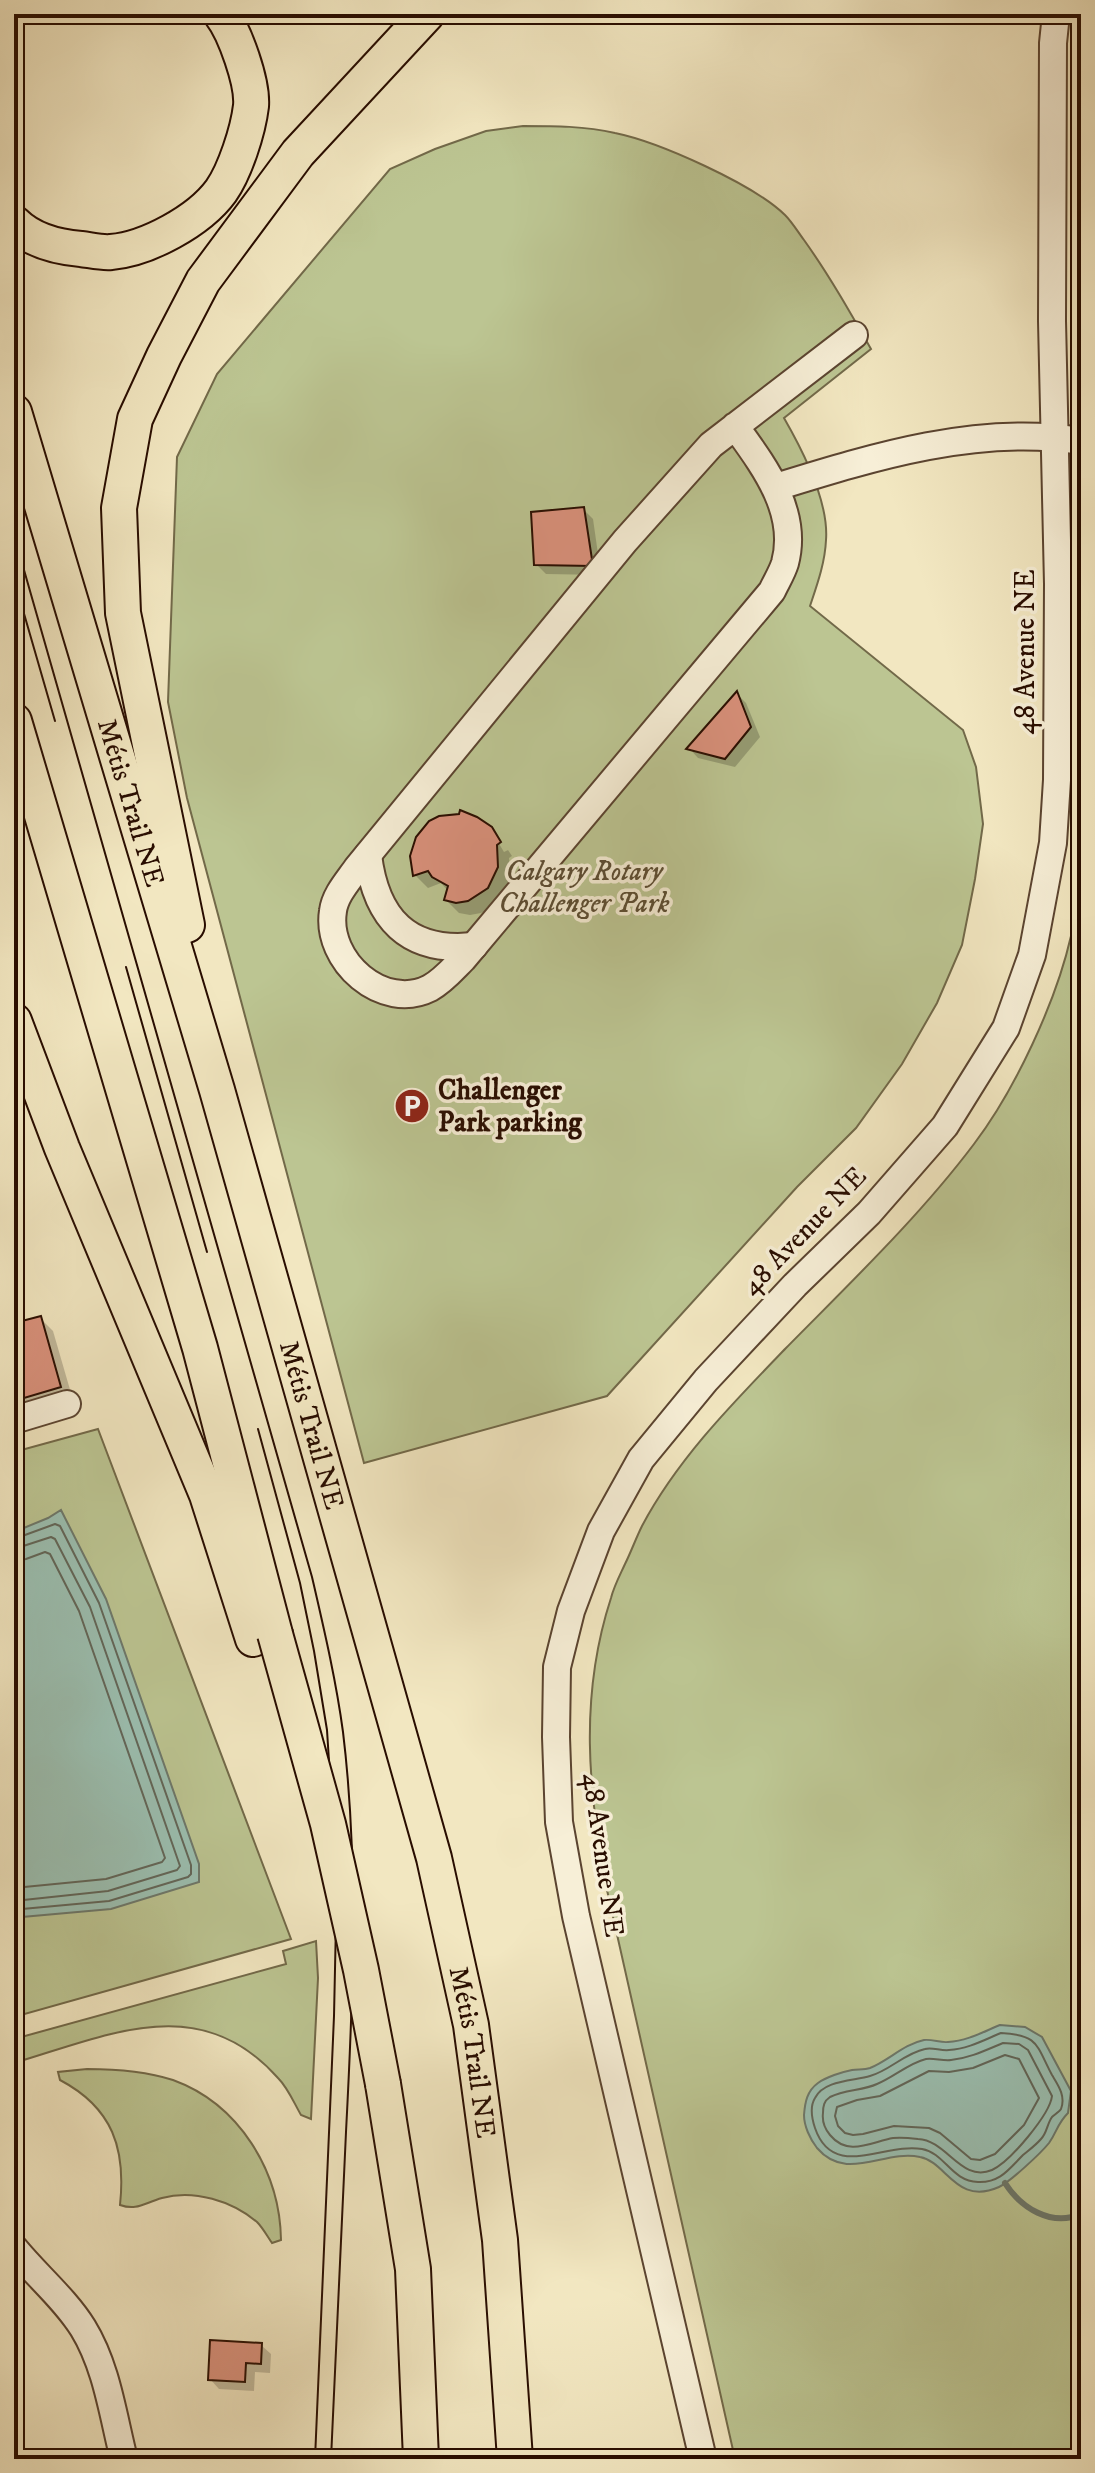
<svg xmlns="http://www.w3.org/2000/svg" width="1095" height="2473" font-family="'IM FELL DW Pica',serif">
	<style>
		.green { fill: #bcc592; stroke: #726949; stroke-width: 2 }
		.water { fill: #9bc0b2; stroke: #6d786b; stroke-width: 2 }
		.shadow { fill: #0003 }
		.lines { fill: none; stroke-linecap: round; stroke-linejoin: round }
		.shore { stroke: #626659; stroke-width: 2 }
		.stream { stroke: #6d786b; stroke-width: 6 }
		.building { fill: #da917c; stroke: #290d00; stroke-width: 2 }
		.minor-casing { stroke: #5b4430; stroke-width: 30 }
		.major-casing { stroke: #290d00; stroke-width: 38 }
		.minor { stroke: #f7efd7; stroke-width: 26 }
		.major { stroke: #f2e7c1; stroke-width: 34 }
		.tram { stroke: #290d00; stroke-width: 2 }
		.major-bridge-casing { stroke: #290d00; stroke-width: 38; stroke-linecap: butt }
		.major-bridge { stroke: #f2e7c1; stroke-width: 34 }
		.labels { text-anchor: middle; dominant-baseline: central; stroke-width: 7; stroke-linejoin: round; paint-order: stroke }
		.street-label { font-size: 28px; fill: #290d00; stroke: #f7efd7 }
		.park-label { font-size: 28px; font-style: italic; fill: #5c4d33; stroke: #f7efd7 }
		.poi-label { font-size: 28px; font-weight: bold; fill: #290d00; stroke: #f7efd7; text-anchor: start }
	</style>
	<rect width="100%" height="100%" fill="#f2e7c1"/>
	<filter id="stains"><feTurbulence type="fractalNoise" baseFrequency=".0025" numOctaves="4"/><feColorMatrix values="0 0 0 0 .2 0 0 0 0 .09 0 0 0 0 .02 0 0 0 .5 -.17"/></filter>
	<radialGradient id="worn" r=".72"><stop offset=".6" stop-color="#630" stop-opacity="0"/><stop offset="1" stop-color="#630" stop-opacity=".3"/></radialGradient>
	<g class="green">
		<path d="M523,126C554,126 585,126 615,133C659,142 753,184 785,215C792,222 798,232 804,240C829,275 850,312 871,349L784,418C803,451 829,501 826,540C825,563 817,585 810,606L963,730L976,767L983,824L975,879L962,945L937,1003L902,1064L856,1128L797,1187L607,1396L364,1463L187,798L168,702L177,457L217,374L390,169L435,149L486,131Z"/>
		<path d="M1081,883V2459H735L607,1890C588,1791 579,1696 611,1598C614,1586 620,1575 625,1564C631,1552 636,1538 642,1526C678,1458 734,1402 786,1348C851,1282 919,1217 974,1144C1015,1090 1056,1002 1071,936C1075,919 1078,901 1081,883Z"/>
		<path d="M98,1429L291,1939L14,2017V1452Z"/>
		<path d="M316,1941L318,1978L311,2119L301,2115C294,2103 288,2088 278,2078C200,1990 109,2035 14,2063V2039L286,1964L283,1951Z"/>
		<path d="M87,2069C116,2069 145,2071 173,2080C239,2104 280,2171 281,2240L272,2243C267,2236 263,2228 257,2222C232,2201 194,2189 162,2198C144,2203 137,2211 120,2205C126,2149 113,2108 60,2080L58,2072Z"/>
	</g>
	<g class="water">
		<path d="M61,1510L106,1599L199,1864V1882L111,1909L22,1917L14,1921V1532L48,1518Z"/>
		<path d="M1000,2025L1025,2027L1042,2037L1071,2091L1068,2113C1057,2124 1057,2132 1049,2143C1041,2153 1010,2182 999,2187C956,2206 947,2162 920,2157C884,2149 847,2183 817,2148C810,2139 804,2126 804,2115C805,2102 807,2091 818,2083C826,2077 842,2072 852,2070C858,2069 864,2070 870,2068C888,2061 904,2044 924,2040C932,2039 941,2043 948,2042C967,2041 983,2032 1000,2025Z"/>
	</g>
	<g class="shadow">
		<path d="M583,509L593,519L601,575L546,574L536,564Z"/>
		<path d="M737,694L746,703L760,737L735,767L698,758L689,748Z"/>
		<path d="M492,832L504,852L508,850L502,841L512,856L509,858L511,881L501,901L491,908L481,913L470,915L459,913L446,900L448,891L441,883L428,888L415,875L412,865Z"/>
		<path d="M40,1318L53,1331L73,1400L14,1417V1325Z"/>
		<path d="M261,2345L271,2354L270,2373L255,2372L254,2391L219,2389L210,2379Z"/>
	</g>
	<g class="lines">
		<g class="shore">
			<path d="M14,1539L55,1524L60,1526L99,1603L191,1865V1874L188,1877L109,1901L22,1909L14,1912"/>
			<path d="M14,1549L51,1537L55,1539L90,1607L180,1866L177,1870L108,1891L14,1901"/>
			<path d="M14,1561L26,1559L45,1552L50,1554L79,1611L165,1858L162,1862L106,1879L14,1888"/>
			<path d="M1001,2033C1039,2035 1036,2045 1052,2075C1058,2085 1066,2096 1061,2109C1059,2112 1054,2115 1052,2117C1047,2124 1047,2133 1041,2139C1036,2145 1029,2150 1023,2155C1009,2169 1000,2183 978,2182C951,2181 945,2153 922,2149C885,2142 833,2181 815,2128C812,2119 810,2106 815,2098C824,2080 854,2081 870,2076C889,2071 905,2053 925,2049C932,2047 941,2051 949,2050C968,2049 984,2040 1001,2033Z"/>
			<path d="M1003,2043L1019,2044L1028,2050L1052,2096C1050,2114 1010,2162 992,2170C961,2183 947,2140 918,2139C910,2138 901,2137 893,2138C871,2142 848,2157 830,2135C825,2129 822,2121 823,2113C823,2106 824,2101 830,2097C845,2089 862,2091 877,2084C894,2077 909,2063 926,2059C934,2058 943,2061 951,2060C970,2058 986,2050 1003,2043Z"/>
			<path d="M1005,2055L1019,2059L1039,2098L1024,2125L995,2154L980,2160L971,2159L940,2133L929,2128L894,2126L863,2134L853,2135L845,2133L838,2126L835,2116L837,2107L857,2100L880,2096L929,2071L949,2072L973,2068Z"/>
		</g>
		<path class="stream" d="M1005,2183C1021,2208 1051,2227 1081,2214"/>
	</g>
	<g class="building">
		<path d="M584,507L593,566L534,565L531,512Z"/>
		<path d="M737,691L751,727L725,759L686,749Z"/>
		<path d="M460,810L477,817L492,827L501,842L497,845L498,867L488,888L468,901L456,903L444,900L448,886L432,877L428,871L413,876L410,856L416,837L429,821L439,816L459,814Z"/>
		<path d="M41,1316L61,1387L14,1401V1323Z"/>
		<path d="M210,2340L262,2343L261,2364L246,2363L245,2382L208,2380Z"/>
	</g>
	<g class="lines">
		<defs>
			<g id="minor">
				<path d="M735,426C763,465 799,511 785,563C782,573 776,582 772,591L463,959C453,969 443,981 430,988C383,1012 325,961 333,911C335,895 348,881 357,868L625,541L711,445L854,335"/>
				<path d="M776,487C873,457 979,424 1081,441"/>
				<path d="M368,855C376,919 408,953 474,946"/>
				<path d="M14,1420L67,1404"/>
				<path d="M14,2248C36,2275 65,2299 83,2328C107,2367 113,2416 124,2459"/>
				<path d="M703,2459L576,1916L559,1822L556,1737L557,1667L571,1611L601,1531L641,1459L706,1380L795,1285L869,1213L945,1126L1006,1028L1032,955L1053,843L1057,780L1058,584L1052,321L1053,43L1056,14"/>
			</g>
			<g id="major">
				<path d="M14,223C31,240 57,247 81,249C90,250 102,253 111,252C147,249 199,221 221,191C235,171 248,131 251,106C253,83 235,32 221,14"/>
				<path id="s1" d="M14,412L217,1090L434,1858L471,2025L500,2240L515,2459"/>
				<path d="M14,721L200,1348L275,1634"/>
				<path d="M187,925L123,613L119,508L135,419L164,356L203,281L298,153L427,14"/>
				<path d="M14,1021L62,1148L207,1495L253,1639"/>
				<path d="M383,2084L413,2269L421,2459"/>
			</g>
		</defs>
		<use href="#minor" class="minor-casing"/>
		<use href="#major" class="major-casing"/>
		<use href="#minor" class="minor"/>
		<use href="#major" class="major"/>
		<g class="tram">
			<path d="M14,535L312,1577C324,1629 336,1680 343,1732C359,1864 353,1999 346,2132C341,2241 336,2350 331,2459"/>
			<path d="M14,579L55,721"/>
			<path d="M126,967L207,1252"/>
			<path d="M258,1429L300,1583L314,1651L327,1730L334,1840L336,1922L334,2016L315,2459"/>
		</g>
		<defs>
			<path id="major-bridge" d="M275,1634L328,1824L361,1970L383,2084"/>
		</defs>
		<use href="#major-bridge" class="major-bridge-casing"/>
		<use href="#major-bridge" class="major-bridge"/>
	</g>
	<defs>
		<symbol id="parking-disc" viewBox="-11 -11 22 22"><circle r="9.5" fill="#8f2418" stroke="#f7efd7"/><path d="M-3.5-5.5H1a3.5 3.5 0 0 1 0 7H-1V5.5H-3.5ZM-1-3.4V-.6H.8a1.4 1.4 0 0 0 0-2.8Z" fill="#fff"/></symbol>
	</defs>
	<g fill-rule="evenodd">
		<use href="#parking-disc" x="392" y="1086" width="40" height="40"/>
	</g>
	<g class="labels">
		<g class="street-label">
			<text transform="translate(1025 652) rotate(-90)">48 Avenue NE</text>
			<text stroke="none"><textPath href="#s1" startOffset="408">Métis Trail NE</textPath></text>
			<text transform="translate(804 1231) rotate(-46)">48 Avenue NE</text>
			<text stroke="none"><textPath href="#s1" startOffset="1056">Métis Trail NE</textPath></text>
			<text transform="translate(603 1855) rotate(82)">48 Avenue NE</text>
			<text stroke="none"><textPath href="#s1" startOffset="1704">Métis Trail NE</textPath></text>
		</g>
		<g class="park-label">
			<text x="584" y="871">Calgary Rotary<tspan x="584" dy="32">Challenger Park</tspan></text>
		</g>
		<g class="poi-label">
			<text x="438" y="1090">Challenger<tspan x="438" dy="32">Park parking</tspan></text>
		</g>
	</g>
	<rect width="1095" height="2473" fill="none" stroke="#f2e7c1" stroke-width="48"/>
	<rect x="16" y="16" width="1063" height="2441" fill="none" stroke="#290d00" stroke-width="4"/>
	<rect x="24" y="24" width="1047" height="2425" fill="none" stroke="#290d00" stroke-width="2"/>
	<rect width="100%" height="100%" filter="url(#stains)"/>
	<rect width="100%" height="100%" fill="url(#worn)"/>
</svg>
